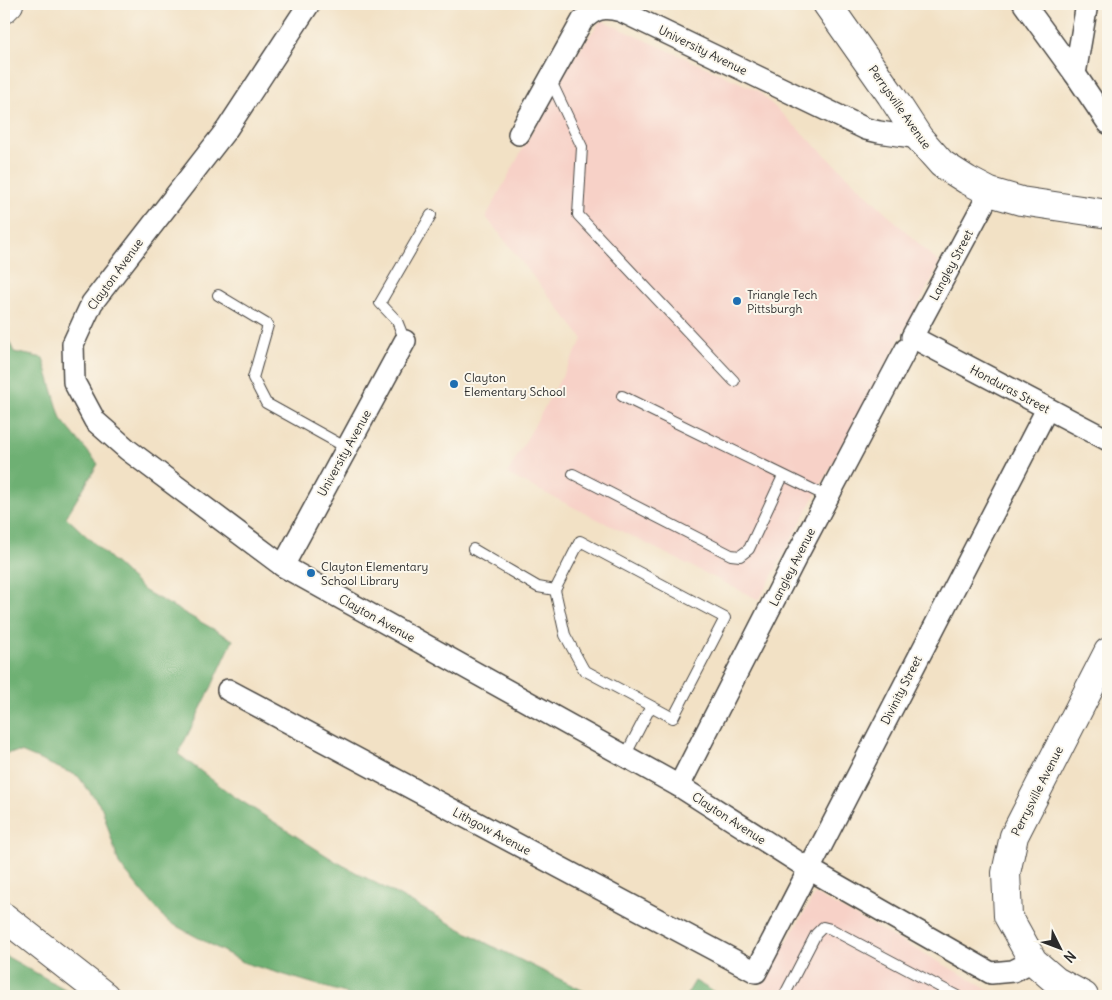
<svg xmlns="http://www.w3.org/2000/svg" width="1112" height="1000" font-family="Delius,sans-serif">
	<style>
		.built { fill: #f7d1c7 }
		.forest { fill: #6eb073; stroke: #4c6e4f }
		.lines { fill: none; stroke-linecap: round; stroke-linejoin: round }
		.lane-casing { stroke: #494642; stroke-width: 12 }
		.street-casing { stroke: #494642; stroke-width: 24 }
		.secondary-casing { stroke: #494642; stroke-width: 30 }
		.lane { stroke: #fff; stroke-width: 10 }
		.street { stroke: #fff; stroke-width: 21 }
		.secondary { stroke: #fff; stroke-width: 28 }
		.poi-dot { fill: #1f6fb2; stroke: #fbf7ec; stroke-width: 2 }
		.labels { text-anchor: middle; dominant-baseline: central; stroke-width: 4; stroke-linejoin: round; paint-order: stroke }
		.street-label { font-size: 12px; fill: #2b2b2b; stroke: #fbf7ec }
		.poi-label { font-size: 12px; fill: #2b2b2b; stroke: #fbf7ec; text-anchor: start }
	</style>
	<rect width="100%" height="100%" fill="#fbf7ec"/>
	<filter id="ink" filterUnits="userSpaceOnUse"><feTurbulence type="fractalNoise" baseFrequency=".02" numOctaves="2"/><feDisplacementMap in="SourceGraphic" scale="10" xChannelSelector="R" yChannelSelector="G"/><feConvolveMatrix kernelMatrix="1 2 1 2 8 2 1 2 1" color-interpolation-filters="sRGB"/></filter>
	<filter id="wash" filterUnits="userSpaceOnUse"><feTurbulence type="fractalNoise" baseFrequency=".0096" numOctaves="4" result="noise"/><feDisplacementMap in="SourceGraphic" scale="20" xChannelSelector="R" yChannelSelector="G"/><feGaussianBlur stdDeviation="1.12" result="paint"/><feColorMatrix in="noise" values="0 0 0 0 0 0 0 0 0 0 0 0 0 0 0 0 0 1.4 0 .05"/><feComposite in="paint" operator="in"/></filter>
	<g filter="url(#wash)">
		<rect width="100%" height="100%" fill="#f2e1c5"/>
		<g class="built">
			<path d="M601,20L758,91L940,264L759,600L507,474L583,339L486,217L564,72Z"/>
			<path d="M815,894L1001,996H755Z"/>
		</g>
		<g class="forest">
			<path d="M4,330L14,352L43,358L61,419L98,464L66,517L145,591L233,640L211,688L178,754L232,795L335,861L490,945L594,996H350L345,993L245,963L167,921L119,864L102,808L78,776L21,752L4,753Z"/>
			<path d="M4,955L70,992L75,996H4Z"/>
			<path d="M695,981L721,996H686Z"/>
		</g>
	</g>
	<g filter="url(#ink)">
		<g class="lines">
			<defs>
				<g id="lane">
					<path d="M550,79L582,147L578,215L734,381"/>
					<path d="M218,295L268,325L253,378L266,403L347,448"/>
					<path d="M405,341L397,321L380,303L431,215"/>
					<path d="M622,396L828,497"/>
					<path d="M573,474L731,555L740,556L749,549L783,476"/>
					<path d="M473,549L538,587L555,590"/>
					<path d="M625,756L651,706L673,718L725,618L580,541L555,590L565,635L584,670L651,706"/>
					<path d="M784,996L816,934L823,927L831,929L957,996"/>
				</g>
				<g id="street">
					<path d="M309,4L227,129L92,303L73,344L74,382L95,421L128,450L283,566L679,786L809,869L991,973L1013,971L1033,961"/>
					<path d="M1024,4L1075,74L1108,123"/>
					<path d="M1075,74L1087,4"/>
					<path d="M519,134L582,21C595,8 603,6 621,11L866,129L879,132L919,138"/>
					<path d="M990,192L912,337L1108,440"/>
					<path d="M283,566L405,341"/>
					<path d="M228,690L756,972L1047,409"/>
					<path d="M679,786L795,559L906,349"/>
				</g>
				<g id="secondary">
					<path d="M827,4L891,95L919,138L942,164L967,180L990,192L1021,201L1108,214"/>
					<path d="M4,9L9,4"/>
					<path d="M4,917L105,996"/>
					<path d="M1084,996L1056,981L1033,961L1008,916L1006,873L1014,836L1108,652"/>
				</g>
			</defs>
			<use href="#lane" class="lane-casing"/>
			<use href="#street" class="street-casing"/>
			<use href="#secondary" class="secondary-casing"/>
			<use href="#lane" class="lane"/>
			<use href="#street" class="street"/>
			<use href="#secondary" class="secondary"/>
		</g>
	</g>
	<g class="poi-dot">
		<circle cx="737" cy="301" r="5"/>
		<circle cx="454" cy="384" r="5"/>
		<circle cx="311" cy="573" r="5"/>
	</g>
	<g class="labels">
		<g class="street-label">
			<text transform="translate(703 50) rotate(26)">University Avenue</text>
			<text transform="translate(900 107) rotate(55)">Perrysville Avenue</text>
			<text transform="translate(951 265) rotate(-62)">Langley Street</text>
			<text transform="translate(115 274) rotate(-54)">Clayton Avenue</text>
			<text transform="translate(1010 389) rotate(28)">Honduras Street</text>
			<text transform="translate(344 453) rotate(-61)">University Avenue</text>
			<text transform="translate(792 567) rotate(-63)">Langley Avenue</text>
			<text transform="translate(377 618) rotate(29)">Clayton Avenue</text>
			<text transform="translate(901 690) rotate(-63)">Divinity Street</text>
			<text transform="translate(1037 791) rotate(-63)">Perrysville Avenue</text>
			<text transform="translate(729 818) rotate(33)">Clayton Avenue</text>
			<text transform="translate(492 831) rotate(28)">Lithgow Avenue</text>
		</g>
		<g class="poi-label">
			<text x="747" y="294">Triangle Tech<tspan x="747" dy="14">Pittsburgh</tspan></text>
			<text x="464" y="377">Clayton<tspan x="464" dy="14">Elementary School</tspan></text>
			<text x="321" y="566">Clayton Elementary<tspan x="321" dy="14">School Library</tspan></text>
		</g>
	</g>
	<rect width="1112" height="1000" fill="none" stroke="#fbf7ec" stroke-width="20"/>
	<g transform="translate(1060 948) rotate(132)" stroke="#fbf7ec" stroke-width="4" paint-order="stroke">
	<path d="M0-4L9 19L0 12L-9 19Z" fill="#2b2b2b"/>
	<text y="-8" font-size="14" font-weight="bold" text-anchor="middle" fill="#2b2b2b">N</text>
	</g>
</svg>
